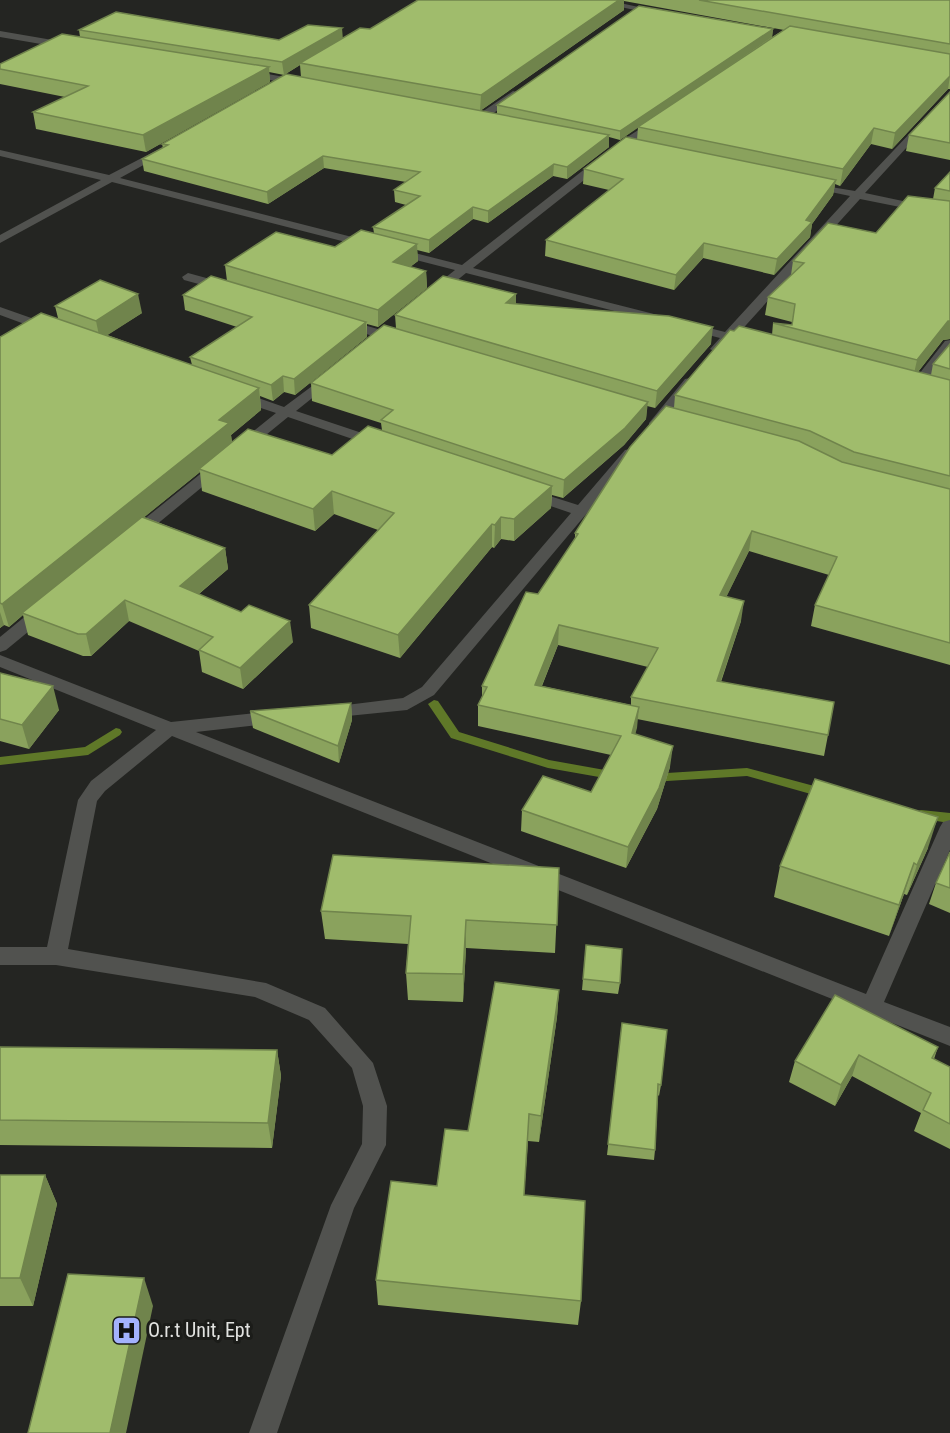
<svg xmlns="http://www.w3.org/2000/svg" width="950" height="1433" font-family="'Roboto Condensed',sans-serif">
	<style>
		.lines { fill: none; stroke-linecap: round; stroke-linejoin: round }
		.stream { fill: #5f7828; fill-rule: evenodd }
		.minor { fill: #51524f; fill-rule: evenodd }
		.wall { fill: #8aa25d; fill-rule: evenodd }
		.shaded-wall { fill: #70844c }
		.building { fill: #a0bc6c; stroke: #70844c; stroke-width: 1.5 }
		.labels { text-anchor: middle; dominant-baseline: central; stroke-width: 6; stroke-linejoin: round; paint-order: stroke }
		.near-poi-label { font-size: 20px; fill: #e1e2e0; stroke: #1b1c19; text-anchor: start }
	</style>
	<rect width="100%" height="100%" fill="#242522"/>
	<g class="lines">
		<g class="stream">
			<path d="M434,700L438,701L459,732L549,760L616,772L620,773L622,776L620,779L616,780L548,768L451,738L428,704Z"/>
			<path d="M116,728L120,729L122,732L120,735L88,755L0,765V757L85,747Z"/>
			<path d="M747,768L829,790L831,793L829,796L825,798L747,776L651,782L647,781L645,778L647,775L651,774Z"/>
			<path d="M921,810L950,813V823L916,818L915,815L916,812Z"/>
		</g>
		<g class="minor">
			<path d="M588,0H606L662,12L658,15Z"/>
			<path d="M0,31L70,43L75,46L70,49L0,37Z"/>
			<path d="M246,70L301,80L306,83L301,86L243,75L241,73Z"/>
			<path d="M513,91L521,93L487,118H479V114Z"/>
			<path d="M950,91V100L865,193L950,211V217L860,199L737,335L742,336V342L731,341L717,353L710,349L720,338L466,273L438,296H430V290L455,270L112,182L0,243V235L101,180L0,156V150L109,175L163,147L167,148V152L120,178L462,265L618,143L657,118L662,121L661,123L626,147L473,268L725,332L850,196L807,187V183L855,191Z"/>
			<path d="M188,273L232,285L234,288L228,292L184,280L182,277Z"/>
			<path d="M0,307L54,326L55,329L49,333L0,315Z"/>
			<path d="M343,319L402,336L403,339L397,343L339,326V320Z"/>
			<path d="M950,340V353L922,389H912V383L945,341Z"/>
			<path d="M331,372L338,376L336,379L296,411L383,440V446H373L288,417L245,452H235L233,449L235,446L276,413L234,399V393H244L284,407Z"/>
			<path d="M690,378L697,382L695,385L659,429H649V423L685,379Z"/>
			<path d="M630,449L637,453L635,456L434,695L407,710L328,718L322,716L319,712L322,708L403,698L422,687L571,513L524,497L521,494L524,491H534L578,505L625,450Z"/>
			<path d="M219,462L224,463L226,466L224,469L139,539H127L125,536L127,533L214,463Z"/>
			<path d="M45,604L53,609L51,613L6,650L0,652V637L39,605Z"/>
			<path d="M0,655L171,722L276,711L282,713L285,717L282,721L276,723L196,732L866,994L940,827L943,822L950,820V850L884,1002L950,1027V1046L172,736L105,791L97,801L68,949L266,983L325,1008L373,1063L387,1106L386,1145L354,1208L277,1433H249L331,1205L362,1144L363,1106L352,1068L309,1020L255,997L56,965H0V947H47L78,800L91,781L156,730L0,667Z"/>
		</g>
	</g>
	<g class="wall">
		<path d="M418,0H950V89H948L892,149L871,144L840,186L835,184L833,195L812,224L810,237L774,275L703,258L674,290L545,256L546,240L609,190L583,184L584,169L637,140L638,127L620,140L609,137V147L567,179L553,176L488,223L473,219L429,253L417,250L418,261L410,267L426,271L427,288L378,327L367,324V337L295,395L284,392L273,401L260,396L261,410L231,435L232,442L332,455L382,430L381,423L312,401L311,383L396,328L395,315L516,294V304L711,344L655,408L647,406L646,419L624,445L563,498L552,495L551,508L514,541L501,539L494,548L492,547L400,658L311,628L309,605L378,530L334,514L315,531L202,491L200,472L144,517L225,548L228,569L199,594L293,642L243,689L202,672L199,651L129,621L91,656H83L28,635L23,615L9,627L4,625L0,628V337L58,318L55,306L142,313L107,335L192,365L190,357L237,327L185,310L183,295L227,281L225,265L335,247L374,233L373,227L406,205L395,202L394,190L406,182L324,168L268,204L144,171L142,159L163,148L162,144L301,77L300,65L284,75L269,72L270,82L146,152L36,129L33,112L65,97L0,84V64L80,37L79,30L279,40L342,38L370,29ZM624,1L784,30L772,37L773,29L497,105V114L480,111L624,10Z"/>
		<path d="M950,92V160L906,151L909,135Z"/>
		<path d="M950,172V339L943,340L918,372L931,375L933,364L950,344V665L811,626L815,605L829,575L749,551L726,597L741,621L721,682L828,735L824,756L637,719L635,734L670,767L657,809L626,868L521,831L522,810L591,792L611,755L478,726V705L482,698V686L538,594L575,539V533L674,408L675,395L734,331L772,335L773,323L792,325V322L765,315L768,297L791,275L793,261L876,233L933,199L935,188ZM558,645L648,667L631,697V705L542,686Z"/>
		<path d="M0,673L59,710L29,749L0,741Z"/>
		<path d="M351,703L352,720L339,763L253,728L250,711Z"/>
		<path d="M928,848L907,895L904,894L889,936L774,897L780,866Z"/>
		<path d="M950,852V913L929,904L936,883Z"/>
		<path d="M559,868L555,953L466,948L463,1002L408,1000L406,973L408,944L325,939L321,911Z"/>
		<path d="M586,945L620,983L618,994L582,990Z"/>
		<path d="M559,990L557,1017L539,1142L528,1141L524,1195L581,1301L578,1325L378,1305L376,1280L437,1186L468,1131Z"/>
		<path d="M622,1023L661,1085L659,1096L658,1095L655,1150L654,1160L607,1155Z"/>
		<path d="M0,1047L277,1050L281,1076L272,1148L0,1145Z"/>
		<path d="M938,1047L934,1059L950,1067V1149L914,1131L921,1113L852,1076L835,1106L789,1082L795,1061Z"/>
		<path d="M0,1175H45L57,1204L33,1306H0Z"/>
	</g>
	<g class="shaded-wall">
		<path d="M619,0H624V10L480,111L481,95Z"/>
		<path d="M342,28L343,40L300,63V65L284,75L282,62Z"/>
		<path d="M773,29L772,37L620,140V131Z"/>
		<path d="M269,67L270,82L146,152L143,135Z"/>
		<path d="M950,76L948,89L892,149L895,133Z"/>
		<path d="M874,128L871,144L840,186L843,169Z"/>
		<path d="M609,135V147L567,179V167Z"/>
		<path d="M323,156L324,168L268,204L267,192Z"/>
		<path d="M554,164L553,176L488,223V211Z"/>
		<path d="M836,180L833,195L812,224L810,237L774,275L777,259Z"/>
		<path d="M473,207V219L429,253V240Z"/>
		<path d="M704,243L703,258L674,290L676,275Z"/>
		<path d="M417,244L418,261L393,280V262Z"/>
		<path d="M426,271L427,288L378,327V310Z"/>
		<path d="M138,294L142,313L100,340L96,321Z"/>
		<path d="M516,294V311L506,303Z"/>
		<path d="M948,321H950V339L943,340L913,378L917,360Z"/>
		<path d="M366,322L367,337L295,395L294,379Z"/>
		<path d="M713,327L711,344L655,408L657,391Z"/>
		<path d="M283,376L284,392L273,401L271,385Z"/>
		<path d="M259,388L261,410L231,435L232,445L199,469L200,472L25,614L22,613L23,615L9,627L2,604L219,420Z"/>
		<path d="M648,402L646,419L624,445L563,498L564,480Z"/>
		<path d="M552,486L551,508L514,541V519Z"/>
		<path d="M332,491L334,514L315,531L313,509Z"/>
		<path d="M501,517V539L494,548L495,525Z"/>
		<path d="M492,524V547L400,658L398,635Z"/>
		<path d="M752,531L749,551L717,616L720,595Z"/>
		<path d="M225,548L228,569L183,607L180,586Z"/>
		<path d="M125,600L129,621L91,656L86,634Z"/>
		<path d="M744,601L741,621L714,701L717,681Z"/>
		<path d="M0,612L4,625L0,628Z"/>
		<path d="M290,621L293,642L243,689L240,668Z"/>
		<path d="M559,625L558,645L534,705L535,685Z"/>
		<path d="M53,686L59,710L29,749L22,725Z"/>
		<path d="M351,703L352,720L339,763L338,746Z"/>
		<path d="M639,707L637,728L630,754L632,733Z"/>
		<path d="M673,746L670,767L657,809L626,868L628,847Z"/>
		<path d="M938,817L928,848L907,895L917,865Z"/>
		<path d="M914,863L904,894L889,936L899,905Z"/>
		<path d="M466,920V948L463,1002V974Z"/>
		<path d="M559,990L557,1017L539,1142L541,1116Z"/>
		<path d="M277,1050L281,1076L272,1148L268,1123Z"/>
		<path d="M859,1055L852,1076L835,1106L841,1085Z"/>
		<path d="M45,1175L57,1204L33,1306L20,1278Z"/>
		<path d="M144,1278L153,1306L126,1433H110Z"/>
	</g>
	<g class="building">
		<path d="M418,0H619L481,95L300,63L360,28L370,29Z"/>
		<path d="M699,0H950V44Z"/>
		<path d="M639,6L773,29L620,131L497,105Z"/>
		<path d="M116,12L279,40L308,25L342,28L282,62L79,30Z"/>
		<path d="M790,26L950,54V76L895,133L874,128L843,169L638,127Z"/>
		<path d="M62,34L269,67L143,135L33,112L88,86L0,69V64Z"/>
		<path d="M286,74L609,135L567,167L554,164L488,211L473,207L429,240L373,227L420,196L394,190L420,172L323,156L267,192L142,159L168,145L162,144Z"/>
		<path d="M950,92V143L909,135Z"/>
		<path d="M626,137L836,180L806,220L812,222L777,259L704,243L676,275L546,240L623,179L584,169Z"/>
		<path d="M950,172V191L935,188Z"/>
		<path d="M908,196L950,201V321H948L917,360L773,323L792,325L795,304L768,297L804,263L793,261L828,223L876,233Z"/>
		<path d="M361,230L417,244L393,262L426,271L378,310L225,265L276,232L335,247Z"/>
		<path d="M211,276L366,322L294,379L283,376L271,385L190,357L252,317L183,295Z"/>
		<path d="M443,276L516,294L506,303L669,316L713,327L657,391L395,315Z"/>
		<path d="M100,280L138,294L96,321L55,306Z"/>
		<path d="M41,313L259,388L219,420L229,423L2,604L0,603V337Z"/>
		<path d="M384,325L648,402L625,428L564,480L381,420L393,410L311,383Z"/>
		<path d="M739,326L950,380V476L854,452L810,431L675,395L730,330L734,331Z"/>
		<path d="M950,344V369L933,364Z"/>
		<path d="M666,406L799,441L842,462L950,489V643L815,605L837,557L752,531L720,595L744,601L717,681L834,702L828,735L631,697L658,648L559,625L535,685L639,707L632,733L673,746L659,788L628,847L522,810L543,776L591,792L621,736L478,705L487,687L482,686L526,592L538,594L578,534L575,533L630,447Z"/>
		<path d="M368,426L552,486L514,519L501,517L495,525L492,524L398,635L309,605L394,513L332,491L313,509L199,469L248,429L332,455Z"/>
		<path d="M142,517L225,548L180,586L241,612L249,605L290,621L240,668L199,650L213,637L125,600L86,634H78L22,613Z"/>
		<path d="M0,673L53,686L22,725L0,719Z"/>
		<path d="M351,703L338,746L250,711Z"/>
		<path d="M815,779L938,817L917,865L914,863L899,905L780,866Z"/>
		<path d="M950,852V888L936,883Z"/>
		<path d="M333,855L559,868L557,925L466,920L463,974L406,973L411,916L321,911Z"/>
		<path d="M586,945L622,949L620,983L583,979Z"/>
		<path d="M495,982L559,990L541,1116L529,1114L524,1195L585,1201L581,1301L376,1280L391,1181L437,1186L445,1129L468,1131Z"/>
		<path d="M835,995L938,1047L932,1058L950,1067V1124L923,1110L931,1093L859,1055L841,1085L795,1061Z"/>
		<path d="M622,1023L667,1030L661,1085L658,1084L655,1150L608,1144Z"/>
		<path d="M0,1047L277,1050L268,1123L0,1120Z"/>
		<path d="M0,1175H45L20,1278H0Z"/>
		<path d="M68,1274L144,1278L110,1433H28Z"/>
	</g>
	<defs>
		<symbol id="hospital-square" viewBox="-11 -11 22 22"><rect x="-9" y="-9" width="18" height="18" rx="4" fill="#a3b2fd" stroke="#1b1c19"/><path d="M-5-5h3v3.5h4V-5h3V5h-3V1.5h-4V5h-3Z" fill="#111"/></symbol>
	</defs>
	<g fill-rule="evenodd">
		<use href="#hospital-square" x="110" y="1314" width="33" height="33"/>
	</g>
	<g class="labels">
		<g class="near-poi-label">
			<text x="148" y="1330">O.r.t Unit, Ept</text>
		</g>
	</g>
</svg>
